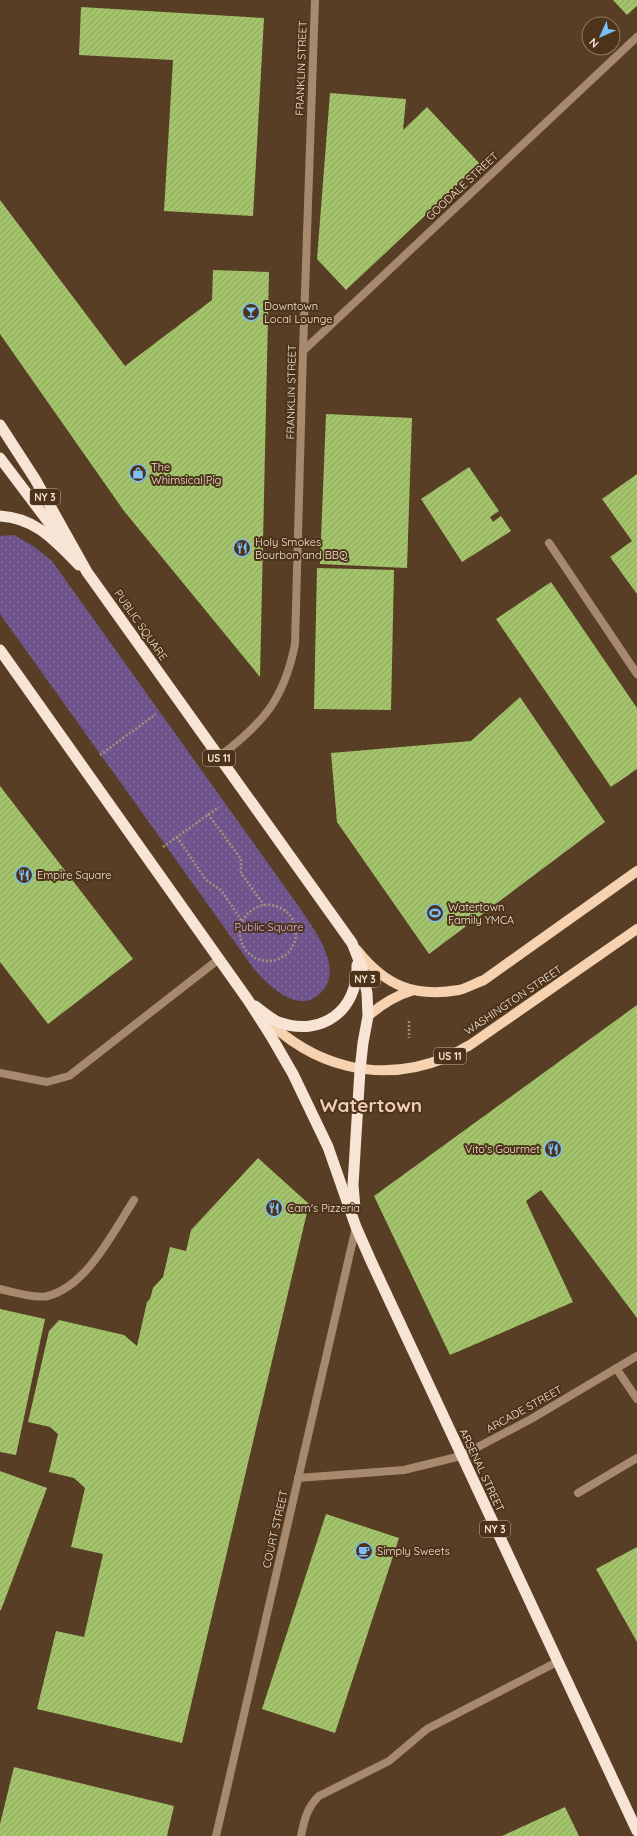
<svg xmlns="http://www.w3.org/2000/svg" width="637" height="1836" font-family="Quicksand,sans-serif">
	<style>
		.park { fill: url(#park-dots) }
		.building { fill: url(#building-hatch) }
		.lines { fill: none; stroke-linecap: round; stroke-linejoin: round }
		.path { stroke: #a4907b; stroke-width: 2.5; stroke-dasharray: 2 2; stroke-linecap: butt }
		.service { stroke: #a7896d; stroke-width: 8 }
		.minor { stroke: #a7896d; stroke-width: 8 }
		.tertiary { stroke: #a7896d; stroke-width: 8 }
		.primary { stroke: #f7d2b0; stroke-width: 10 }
		.trunk { stroke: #f7e4d4; stroke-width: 11 }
		.labels { text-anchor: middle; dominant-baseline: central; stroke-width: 4; stroke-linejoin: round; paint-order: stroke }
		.shield { fill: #4c331a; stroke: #c2b09e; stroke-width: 1 }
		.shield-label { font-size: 10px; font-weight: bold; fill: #f4e5d6 }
		.street-label { font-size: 11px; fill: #f4e5d6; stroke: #4c331a }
		.poi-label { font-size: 11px; fill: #f4e5d6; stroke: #4c331a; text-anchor: start }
		.park-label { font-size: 11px; fill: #d6b9f7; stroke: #4c331a }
		.town-label { font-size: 19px; font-weight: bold; fill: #edceb1; stroke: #4c331a }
	</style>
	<defs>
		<pattern id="park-dots" width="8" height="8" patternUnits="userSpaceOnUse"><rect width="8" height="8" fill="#6f548b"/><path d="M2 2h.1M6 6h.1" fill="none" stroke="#846c9b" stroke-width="1.8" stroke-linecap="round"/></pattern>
		<pattern id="building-hatch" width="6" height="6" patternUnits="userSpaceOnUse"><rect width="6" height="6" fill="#a4c46c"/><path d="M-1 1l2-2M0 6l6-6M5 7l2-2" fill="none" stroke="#8da461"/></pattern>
	</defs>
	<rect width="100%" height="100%" fill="#573e24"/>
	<path class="park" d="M14,535L33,546L52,561L302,911C312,927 324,942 328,960C331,969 330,982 324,989C302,1018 271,988 254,969L0,614V536Z"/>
	<g class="building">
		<path d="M613,0H637V6L627,15Z"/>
		<path d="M81,7L264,18L253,216L164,211L173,60L79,55Z"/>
		<path d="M330,93L406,99L403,130L427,107L480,164L346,290L317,259Z"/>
		<path d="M0,200L125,366L212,300L213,270L269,272L260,677L124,511L0,334Z"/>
		<path d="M326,414L412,418L407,568L320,564Z"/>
		<path d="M469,467L499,511L490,517L493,522L501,516L511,531L462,562L421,499Z"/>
		<path d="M637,474V594L610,557L632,541L602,499Z"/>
		<path d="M317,568L394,570L391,710L314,709Z"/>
		<path d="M551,582L637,708V769L611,787L496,619Z"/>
		<path d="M520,697L605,822L429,954L337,822L331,753L471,741Z"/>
		<path d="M0,786L133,959L48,1024L0,962Z"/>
		<path d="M637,1005V1318L541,1190L526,1201L573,1302L450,1355L374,1196Z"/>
		<path d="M258,1158L309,1204L182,1743L37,1709L56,1631L84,1637L103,1554L71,1547L85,1488L74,1478L49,1472L58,1434L50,1427L28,1422L49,1331L59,1320L124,1335L137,1346L147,1302L150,1299L153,1288L163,1277L170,1247L186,1251L191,1230Z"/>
		<path d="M0,1309L45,1319L16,1455L0,1452Z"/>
		<path d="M0,1471L47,1488L1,1610H0Z"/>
		<path d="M326,1514L399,1538L335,1733L262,1709Z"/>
		<path d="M637,1547V1642L596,1569Z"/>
		<path d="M14,1767L174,1806L167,1836H0V1824Z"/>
		<path d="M565,1807L579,1836H502Z"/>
	</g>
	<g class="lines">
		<g class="path">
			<path d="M100,755L156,714"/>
			<path d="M208,814L241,859V873L264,905"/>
			<path d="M177,837L206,880L221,890L242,921"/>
			<path d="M163,847L219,807"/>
			<circle cx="268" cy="933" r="28"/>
			<path d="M409,1021V1038"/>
		</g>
		<g class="service">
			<path d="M0,1289C12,1292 36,1299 48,1296C87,1286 113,1232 134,1200"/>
			<path d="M616,1368L637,1399"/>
			<path d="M578,1493L637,1458"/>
			<path d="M301,1836C304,1821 307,1807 319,1796L389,1761L427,1729L557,1662"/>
		</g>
		<g class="minor">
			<path d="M303,351L637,37"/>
			<path d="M549,543L637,674"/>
			<path d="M0,1073L47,1082L69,1076L219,959"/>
			<path d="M298,1478L404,1470L461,1456L531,1419L637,1356"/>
			<path d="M216,1836L356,1227"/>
		</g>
		<path class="tertiary" d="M219,757C263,723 284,700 295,644L303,351L315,0"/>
		<g class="primary">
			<path d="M357,950C385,985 413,998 459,990C467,988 476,983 484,980L637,871"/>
			<path d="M262,1015C311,1066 378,1085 445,1058C454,1054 462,1049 470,1045L637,929"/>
			<path d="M368,1016C382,1004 394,996 411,991"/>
		</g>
		<g class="trunk">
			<path d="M0,425L35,479L87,572L352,943L362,968L367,993L368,1016L363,1043L360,1070L353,1185L355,1208"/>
			<path d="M0,458L62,540"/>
			<path d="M0,516C36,518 55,541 79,565"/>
			<path d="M0,650L248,1000L271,1036L293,1074L328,1147L356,1227L371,1261L637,1831"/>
			<path d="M255,1006C262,1011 270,1018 278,1022C322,1038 358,1010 357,965"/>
		</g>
	</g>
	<defs>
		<symbol id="bar-ring" viewBox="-11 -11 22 22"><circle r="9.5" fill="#4c331a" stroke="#7bbef8" stroke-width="1.5"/><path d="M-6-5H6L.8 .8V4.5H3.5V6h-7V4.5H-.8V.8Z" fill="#7bbef8"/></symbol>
		<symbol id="shop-ring" viewBox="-11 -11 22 22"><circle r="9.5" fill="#4c331a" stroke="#7bbef8" stroke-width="1.5"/><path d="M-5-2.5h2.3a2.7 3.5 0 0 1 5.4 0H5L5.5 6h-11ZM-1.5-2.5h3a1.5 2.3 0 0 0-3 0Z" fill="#7bbef8"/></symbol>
		<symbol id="restaurant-ring" viewBox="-11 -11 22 22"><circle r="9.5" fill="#4c331a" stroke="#7bbef8" stroke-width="1.5"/><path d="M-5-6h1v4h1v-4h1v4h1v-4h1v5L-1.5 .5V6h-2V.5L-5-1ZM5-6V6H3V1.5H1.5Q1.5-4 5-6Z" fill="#7bbef8"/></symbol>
		<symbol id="stadium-ring" viewBox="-11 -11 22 22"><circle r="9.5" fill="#4c331a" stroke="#7bbef8" stroke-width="1.5"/><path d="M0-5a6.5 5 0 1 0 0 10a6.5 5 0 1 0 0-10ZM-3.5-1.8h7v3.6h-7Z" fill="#7bbef8"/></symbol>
		<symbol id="cafe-ring" viewBox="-11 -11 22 22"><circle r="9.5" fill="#4c331a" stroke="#7bbef8" stroke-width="1.5"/><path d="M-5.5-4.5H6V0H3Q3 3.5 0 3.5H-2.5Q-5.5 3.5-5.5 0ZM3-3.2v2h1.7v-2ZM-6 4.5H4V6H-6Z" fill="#7bbef8"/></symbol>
	</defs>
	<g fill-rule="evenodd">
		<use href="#bar-ring" x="241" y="302" width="20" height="20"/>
		<use href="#shop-ring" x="128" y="463" width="20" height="20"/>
		<use href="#restaurant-ring" x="232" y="538" width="20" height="20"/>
		<use href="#restaurant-ring" x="14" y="865" width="20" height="20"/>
		<use href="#stadium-ring" x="425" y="903" width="20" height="20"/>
		<use href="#restaurant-ring" x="543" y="1139" width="20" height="20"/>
		<use href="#restaurant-ring" x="264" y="1198" width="20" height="20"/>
		<use href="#cafe-ring" x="354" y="1541" width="20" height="20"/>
	</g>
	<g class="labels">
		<g class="shield">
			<rect x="30" y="489" width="30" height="16" rx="3"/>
			<rect x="203" y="750" width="32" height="16" rx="3"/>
			<rect x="350" y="971" width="30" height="16" rx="3"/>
			<rect x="434" y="1048" width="32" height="16" rx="3"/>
			<rect x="480" y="1521" width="30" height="16" rx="3"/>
		</g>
		<g class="shield-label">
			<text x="45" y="497">NY 3</text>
			<text x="219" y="758">US 11</text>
			<text x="365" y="979">NY 3</text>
			<text x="450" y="1056">US 11</text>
			<text x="495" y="1529">NY 3</text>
		</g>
		<g class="street-label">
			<text transform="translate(301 68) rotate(-88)">FRANKLIN STREET</text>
			<text transform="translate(462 186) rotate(-43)">GOODALE STREET</text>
			<text transform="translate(291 392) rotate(-89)">FRANKLIN STREET</text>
			<text transform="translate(141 625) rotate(55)">PUBLIC SQUARE</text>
			<text transform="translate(513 1000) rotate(-34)">WASHINGTON STREET</text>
			<text transform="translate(524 1409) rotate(-29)">ARCADE STREET</text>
			<text transform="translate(482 1470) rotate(65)">ARSENAL STREET</text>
			<text transform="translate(275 1529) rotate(-77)">COURT STREET</text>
		</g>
		<g class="poi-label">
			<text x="264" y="306">Downtown<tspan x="264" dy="13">Local Lounge</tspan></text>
			<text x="151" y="467">The<tspan x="151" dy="13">Whimsical Pig</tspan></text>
			<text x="255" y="542">Holy Smokes<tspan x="255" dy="13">Bourbon and BBQ</tspan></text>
			<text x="37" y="875">Empire Square</text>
			<text x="448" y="907">Watertown<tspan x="448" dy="13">Family YMCA</tspan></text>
			<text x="540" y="1149" text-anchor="end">Vito's Gourmet</text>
			<text x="287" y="1208">Cam's Pizzeria</text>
			<text x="377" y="1551">Simply Sweets</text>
		</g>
		<g class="park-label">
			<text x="269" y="927">Public Square</text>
		</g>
		<g class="town-label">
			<text x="371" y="1105">Watertown</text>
		</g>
	</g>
	<g transform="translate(601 36) rotate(225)"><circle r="19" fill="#4c331a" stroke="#8f7a65"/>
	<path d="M0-3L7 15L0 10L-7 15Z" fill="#7bbef8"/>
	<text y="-6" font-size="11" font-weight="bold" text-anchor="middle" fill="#f4e5d6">N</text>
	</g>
</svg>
